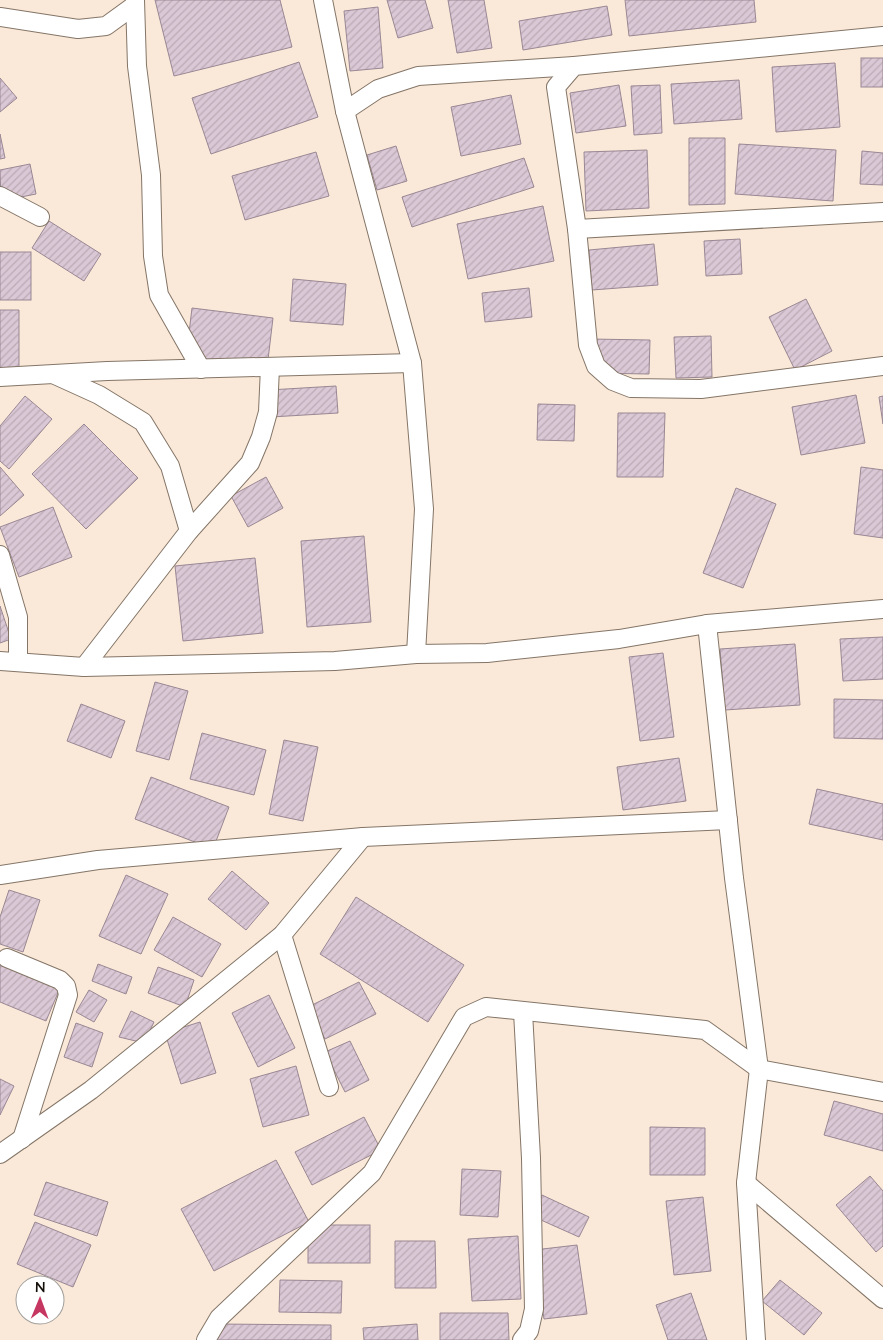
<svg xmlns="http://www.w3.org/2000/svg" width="883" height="1340" font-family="Lato,sans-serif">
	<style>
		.building { fill: url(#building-hatch); stroke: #998794 }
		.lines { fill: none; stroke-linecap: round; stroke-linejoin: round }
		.minor-casing { stroke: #847567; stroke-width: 20 }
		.minor { stroke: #fff; stroke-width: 18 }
	</style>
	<defs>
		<pattern id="building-hatch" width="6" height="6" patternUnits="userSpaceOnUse" patternTransform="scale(1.25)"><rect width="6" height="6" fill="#dbc8d6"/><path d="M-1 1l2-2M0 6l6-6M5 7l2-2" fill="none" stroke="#bbabb6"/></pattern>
	</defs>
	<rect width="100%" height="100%" fill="#fae9d8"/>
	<g class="building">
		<path d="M155,0H280L292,47L174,76Z"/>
		<path d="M387,0H425L433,28L398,38Z"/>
		<path d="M448,0H484L492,48L457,53Z"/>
		<path d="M625,0H754L756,22L629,36Z"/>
		<path d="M607,6L612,35L523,50L519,21Z"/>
		<path d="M378,7L383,68L350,71L344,11Z"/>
		<rect x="861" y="58" width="22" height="29"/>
		<path d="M299,62L318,117L211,154L192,98Z"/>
		<path d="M835,63L840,127L776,132L772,67Z"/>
		<path d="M0,78L17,98L0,112Z"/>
		<path d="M739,80L742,119L674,124L671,84Z"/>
		<path d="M619,85L626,126L576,133L570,93Z"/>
		<path d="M660,85L662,133L634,135L631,86Z"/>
		<path d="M511,95L521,144L461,156L451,107Z"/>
		<path d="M0,134L5,158L0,159Z"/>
		<path d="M689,138H725V204L689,205Z"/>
		<path d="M739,144L836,150L833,201L735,194Z"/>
		<path d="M396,146L407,181L377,190L367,155Z"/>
		<path d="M647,150L649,208L586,211L584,152Z"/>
		<path d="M862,151L883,153V185L860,184Z"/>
		<path d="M316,152L329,196L245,220L232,176Z"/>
		<path d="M524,158L534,187L412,227L402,197Z"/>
		<path d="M30,164L36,194L1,201L0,170Z"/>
		<path d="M543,206L554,261L468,279L457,224Z"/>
		<path d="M49,221L101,254L84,281L32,248Z"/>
		<path d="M740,239L742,274L706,276L704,241Z"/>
		<path d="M654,244L658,285L592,290L589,250Z"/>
		<rect x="0" y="252" width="31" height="48"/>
		<path d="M293,279L346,284L343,325L290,321Z"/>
		<path d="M529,288L532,317L485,322L482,293Z"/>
		<path d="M806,299L832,351L795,370L769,317Z"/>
		<path d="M192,308L273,318L267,368L186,358Z"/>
		<path d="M0,310H19V369L0,370Z"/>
		<path d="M711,336L712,377L676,378L674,337Z"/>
		<path d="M590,339L650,340L649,374L590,373Z"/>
		<path d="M336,386L338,413L271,417L269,390Z"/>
		<path d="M856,395L865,443L801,455L792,407Z"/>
		<path d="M25,396L52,419L9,469L0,461V426Z"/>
		<path d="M883,396V424L879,397Z"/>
		<path d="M538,404L575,405L574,441L537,440Z"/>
		<path d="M618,413H665L663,477H617Z"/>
		<path d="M84,424L138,478L86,529L32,474Z"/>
		<path d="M0,467L24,495L0,516Z"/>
		<path d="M861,467L883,470V538L854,534Z"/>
		<path d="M266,477L283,508L248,527L231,496Z"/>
		<path d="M736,488L776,504L743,588L703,573Z"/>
		<path d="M53,507L72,557L19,577L0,527Z"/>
		<path d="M364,536L371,622L307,627L301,541Z"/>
		<path d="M255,558L263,633L183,641L175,566Z"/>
		<path d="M0,606L11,639L0,643Z"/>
		<path d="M883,637V679L843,681L840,639Z"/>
		<path d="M795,644L800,705L725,710L720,649Z"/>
		<path d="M663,653L674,737L640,741L629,657Z"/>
		<path d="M155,682L188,691L169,760L136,751Z"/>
		<path d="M834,699L883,700V739L834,738Z"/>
		<path d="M81,704L125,721L111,758L67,741Z"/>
		<path d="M202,733L266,750L254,795L190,779Z"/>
		<path d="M284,740L318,747L303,821L269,814Z"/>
		<path d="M679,758L686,801L623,810L617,767Z"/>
		<path d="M151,777L229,807L213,849L135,819Z"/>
		<path d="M817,789L883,804V840L809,824Z"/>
		<path d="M232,871L269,903L246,930L208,899Z"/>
		<path d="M126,875L168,894L141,954L99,936Z"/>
		<path d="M9,890L40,900L23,952L0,944V917Z"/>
		<path d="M356,897L464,965L428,1022L320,954Z"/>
		<path d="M173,917L221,944L202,977L154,950Z"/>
		<path d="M0,964L60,988L46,1021L0,1002Z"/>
		<path d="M98,964L132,977L126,994L92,981Z"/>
		<path d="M158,967L194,980L185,1007L148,993Z"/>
		<path d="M359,982L376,1014L325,1039L308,1007Z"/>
		<path d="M89,990L107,1000L94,1022L76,1012Z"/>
		<path d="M269,995L295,1048L258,1067L232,1013Z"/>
		<path d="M131,1011L154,1022L144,1043L119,1037Z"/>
		<path d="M200,1022L216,1073L181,1084L165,1033Z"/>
		<path d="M76,1023L103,1033L92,1067L64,1057Z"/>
		<path d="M350,1041L369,1080L345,1092L325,1052Z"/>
		<path d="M296,1066L309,1115L263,1127L250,1079Z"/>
		<path d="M0,1079L14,1086L0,1115Z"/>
		<path d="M834,1101L883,1114V1151L824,1135Z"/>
		<path d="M364,1117L381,1150L312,1185L295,1152Z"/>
		<path d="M650,1127L705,1128V1175H650Z"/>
		<path d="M276,1160L309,1222L214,1271L181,1209Z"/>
		<path d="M462,1169L501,1171L498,1217L460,1215Z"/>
		<path d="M870,1176L883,1191V1246L876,1252L836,1205Z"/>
		<path d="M46,1182L108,1202L97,1236L34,1215Z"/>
		<path d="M542,1195L589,1217L579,1237L532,1216Z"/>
		<path d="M703,1197L711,1271L674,1275L666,1201Z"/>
		<path d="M35,1222L91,1245L73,1287L17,1264Z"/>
		<rect x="308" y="1225" width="62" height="38"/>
		<path d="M518,1236L521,1299L472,1301L468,1239Z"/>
		<path d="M395,1241H435L436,1288H395Z"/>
		<path d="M577,1245L587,1314L544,1319L534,1250Z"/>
		<path d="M280,1280L342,1281L341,1313L279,1312Z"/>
		<path d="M780,1280L822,1313L804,1335L762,1301Z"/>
		<path d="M691,1293L707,1340H668L656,1305Z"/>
		<path d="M440,1313H508L509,1340H440Z"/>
		<path d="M217,1324L331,1325V1340H216Z"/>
		<path d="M417,1324L418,1340H364L363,1328Z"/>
	</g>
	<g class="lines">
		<defs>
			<g id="minor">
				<path d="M135,0L137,66L151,175L153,256L159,295L201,369"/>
				<path d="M323,0L345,111L412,363L424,509L416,654"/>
				<path d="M0,17L78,29L106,26L135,5"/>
				<path d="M883,36L574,66L556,87L577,229L588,345L596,366L613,381L631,388L701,389L883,366"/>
				<path d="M345,111L378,89L418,76L574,66"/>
				<path d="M0,196L40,217"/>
				<path d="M577,229L883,212"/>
				<path d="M55,375L99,395L143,422L170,466L189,531L84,667"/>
				<path d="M0,377L107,371L412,363"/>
				<path d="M189,531L250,463L261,437L268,412L270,367"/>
				<path d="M0,555L18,617V662"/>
				<path d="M707,624L734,878L759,1069L746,1183L756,1340"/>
				<path d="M0,661L84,667L335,661L416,654L487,653L619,639L707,624L883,609"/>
				<path d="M0,875L98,860L363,837L728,820"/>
				<path d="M282,935L329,1087"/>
				<path d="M7,958L60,980L66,986L68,995L22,1139"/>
				<path d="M0,1154L91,1090L282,935L363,837"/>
				<path d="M746,1183L883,1299"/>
				<path d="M206,1340L219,1318L372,1173L464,1017L486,1007L705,1030L759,1069L883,1092"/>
				<path d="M522,1340L529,1331L534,1309L531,1158L523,1012"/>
			</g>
		</defs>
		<use href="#minor" class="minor-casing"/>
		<use href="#minor" class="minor"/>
	</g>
	<g transform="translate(40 1300) rotate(1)"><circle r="24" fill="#ffffff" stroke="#a19f9c"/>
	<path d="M0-4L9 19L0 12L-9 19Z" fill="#c53661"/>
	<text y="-8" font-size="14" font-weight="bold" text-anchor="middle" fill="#130e08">N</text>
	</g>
</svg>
